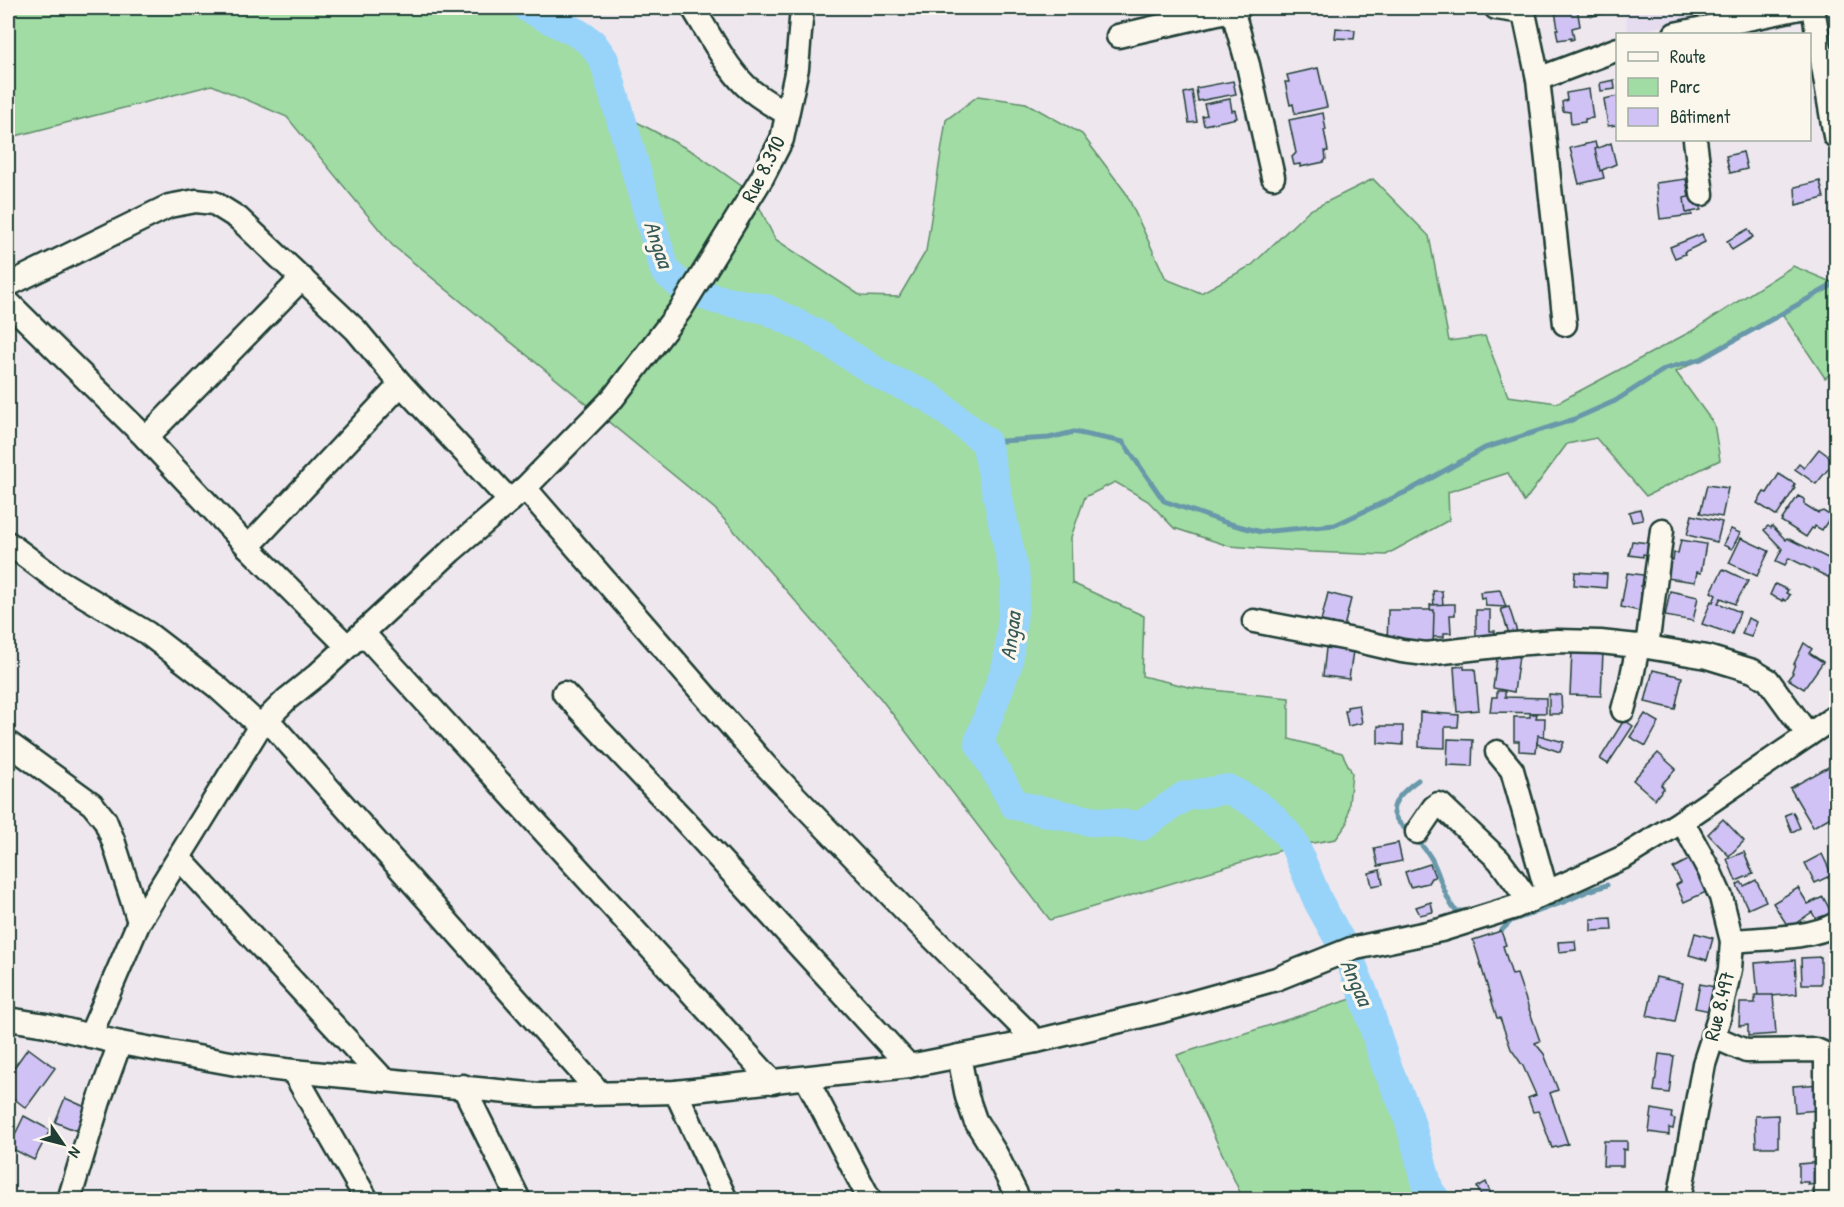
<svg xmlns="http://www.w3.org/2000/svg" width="1844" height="1207" font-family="'Patrick Hand',sans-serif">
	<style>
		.built { fill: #e5dcf0 }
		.green { fill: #a0dca3; stroke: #608c6c; stroke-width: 1.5 }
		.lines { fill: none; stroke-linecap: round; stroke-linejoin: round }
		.stream { stroke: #6898aa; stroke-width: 5 }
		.river { stroke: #98d4f9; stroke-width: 30 }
		.building { fill: #d0c2f4; stroke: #1f3d34; stroke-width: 1.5 }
		.minor-casing { stroke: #1f3d34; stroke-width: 27 }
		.minor { stroke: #fbf7ec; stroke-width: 22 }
		.labels { text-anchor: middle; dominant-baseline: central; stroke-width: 6; stroke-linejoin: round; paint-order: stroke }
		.street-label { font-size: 21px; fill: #1f3d34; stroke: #fbf7ec }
		.water-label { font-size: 22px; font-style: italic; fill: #375b5b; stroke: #fbf7ec }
	</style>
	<rect width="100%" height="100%" fill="#eee7ee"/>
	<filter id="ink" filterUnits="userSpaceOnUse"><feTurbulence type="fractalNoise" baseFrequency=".0167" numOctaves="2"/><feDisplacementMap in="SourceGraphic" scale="12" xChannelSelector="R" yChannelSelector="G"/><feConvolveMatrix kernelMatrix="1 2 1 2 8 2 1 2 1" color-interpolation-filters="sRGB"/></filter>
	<g filter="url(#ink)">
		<path class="built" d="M1624,8H1753L1628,33Z"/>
		<g class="green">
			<path d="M8,8H528C545,17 565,24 581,35C606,53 615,83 618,112L695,153L753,194L775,239L861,296L899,297L926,251L946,120L978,96L1026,103L1082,134L1126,193L1166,279L1201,293L1252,265L1308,211L1373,179L1429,236L1449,341L1485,336L1508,396L1557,403L1692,331L1793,266L1836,284V371L1825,378L1783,315L1676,372L1714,424L1720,460L1646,496L1596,438L1567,444L1524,502L1508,473L1448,492L1449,520L1386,555L1311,552L1229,546L1174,528L1148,501L1115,482L1085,497L1071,537L1072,583L1144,616L1142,676L1193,688L1289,698V739L1342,753L1352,773L1347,824L1336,839L1295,846L1050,920L881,699L715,509L392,245L287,117L212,85L8,138Z"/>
			<path d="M1364,995L1386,1065L1408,1115L1429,1191L1436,1199H1243L1177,1055Z"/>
		</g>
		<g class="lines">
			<g class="stream">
				<path d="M986,442L1049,438L1074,432L1123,442L1164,501L1227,523L1261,532L1335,525L1410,490L1485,448L1572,420L1615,401L1665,369L1701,359L1836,283"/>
				<path d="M1418,780C1365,818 1412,824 1431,858C1440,874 1443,894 1454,909L1457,911H1466"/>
				<path d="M1501,931L1511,921L1564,902L1588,891L1607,885"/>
			</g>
			<path class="river" d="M528,8L579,34L592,43L604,60L665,271L682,286L715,299L766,309L813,332L884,377L929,397L986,442L1016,582L1008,663L979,742L1015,805L1090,821L1141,826L1185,796L1228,789L1256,804L1271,816L1288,835L1295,846L1318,901L1348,955L1364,995L1386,1065L1408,1115L1429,1191L1436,1200"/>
		</g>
		<g class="building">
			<path d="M891,8H919L920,11L892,15Z"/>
			<path d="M1552,8H1577L1580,26L1572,28L1574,39L1571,40V38L1558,40L1556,29H1558L1555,11H1552Z"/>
			<path d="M1590,8H1616L1617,11L1592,16Z"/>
			<path d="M1336,28L1355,30L1354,39L1335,38Z"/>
			<path d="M1318,68L1327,107L1295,114L1293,104L1290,105L1285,82H1289L1287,75Z"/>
			<path d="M1614,80L1615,89L1601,91L1600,83Z"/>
			<path d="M1233,81L1236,94L1198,101L1196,88Z"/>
			<path d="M1589,89L1593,118L1585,119V122L1571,124L1570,112L1563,111L1562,102L1567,100L1566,93Z"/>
			<path d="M1192,91L1197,122L1189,123L1184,93Z"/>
			<path d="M1618,96V125L1608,126L1604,99Z"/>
			<path d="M1230,99L1232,111L1235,110L1237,118L1204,125L1202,116L1207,115L1204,104Z"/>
			<path d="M1323,113L1326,130H1324L1328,151H1325L1326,159L1324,162L1300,167V164L1294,165L1292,157L1296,153L1289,120Z"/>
			<path d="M1595,142L1604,178L1579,184L1570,148Z"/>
			<path d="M1611,143L1616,164L1600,171L1595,149Z"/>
			<path d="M1743,152L1747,169L1730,173L1726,156Z"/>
			<path d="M1686,179L1692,215L1660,219L1656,183Z"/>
			<path d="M1820,181L1824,198L1796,205L1795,187Z"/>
			<path d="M1697,195L1701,210L1686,213L1684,198Z"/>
			<path d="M1748,229L1753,237L1732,250L1727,241Z"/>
			<path d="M1702,234L1705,242L1684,252L1685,254L1675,258L1670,247Z"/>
			<path d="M1819,449L1835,461L1816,484L1795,469L1799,464L1804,468Z"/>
			<path d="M1779,474L1795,484L1793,487L1795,488L1777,516L1757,503L1764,492L1767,493Z"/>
			<path d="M1707,485L1728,488L1722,517L1700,513Z"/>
			<path d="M1798,496L1804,499V504L1818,513L1823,511L1831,516L1822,530L1815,526L1814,529L1812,528L1806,537L1781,521Z"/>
			<path d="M1640,509L1643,520L1632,522L1629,512Z"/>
			<path d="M1692,515L1722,522L1717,542L1687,535Z"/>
			<path d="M1768,526L1771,528L1772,526L1786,540L1787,538L1836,562V571L1832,579L1789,558L1785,565L1776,561L1782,549L1764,530Z"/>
			<path d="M1731,529L1740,533L1732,549L1723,545Z"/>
			<path d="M1741,538L1769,551L1757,576L1729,563Z"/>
			<path d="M1681,540L1706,544L1701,573L1697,572L1695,582L1667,578L1670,560H1673L1674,553H1678Z"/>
			<path d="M1632,541L1664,545L1663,557L1643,554V557L1629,555Z"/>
			<path d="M1723,569L1748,581L1735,604L1721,598L1718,603L1740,612L1732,634L1702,624L1711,601L1713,602L1716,595L1711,592Z"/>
			<path d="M1575,572L1607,574L1606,588L1574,585Z"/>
			<path d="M1627,573L1651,576L1660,590L1641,586V599H1647L1644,612L1621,607Z"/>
			<path d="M1775,584L1788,590L1786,593L1790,595L1786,601L1783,599V601L1770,595Z"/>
			<path d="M1500,590L1506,607L1486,606L1485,598L1481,599L1480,592Z"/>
			<path d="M1433,591H1442L1443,606L1434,607Z"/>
			<path d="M1670,591L1698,597L1693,621L1665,616Z"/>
			<path d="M1328,593L1351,599L1343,631L1320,625Z"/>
			<path d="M1450,604H1455V615H1450L1451,633H1444V637H1432L1430,605Z"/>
			<path d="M1509,607L1518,635L1510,637L1501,609Z"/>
			<path d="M1388,610H1434L1433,648L1387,647Z"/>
			<path d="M1476,610H1490V631H1495V640L1476,644Z"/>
			<path d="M1748,618L1757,622L1751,637L1742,634Z"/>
			<path d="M1804,643L1812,649L1809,653L1823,662L1804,689L1788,679L1793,673L1792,672L1795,664H1794Z"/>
			<path d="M1326,648L1353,651L1349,679L1323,676Z"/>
			<path d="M1572,651L1603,652L1601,696L1570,695Z"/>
			<path d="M1519,656L1514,692L1493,688L1497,658Z"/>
			<path d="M1464,666V669H1475L1479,710L1457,712L1454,667Z"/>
			<path d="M1653,670L1682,677L1675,709L1645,702Z"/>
			<path d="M1497,691H1505V697L1546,698V713L1490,712L1492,697H1497Z"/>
			<path d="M1549,694L1561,695L1562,714H1549Z"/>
			<path d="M1359,705L1362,723L1348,726L1345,711H1347V707Z"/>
			<path d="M1420,712L1459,715L1458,727H1445V748L1419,747Z"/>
			<path d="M1530,714H1537L1536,718H1545L1544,742H1537L1536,752L1519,751V741H1514V717H1530Z"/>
			<path d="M1645,714L1659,722L1646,746L1630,737Z"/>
			<path d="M1624,720L1633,726L1608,764L1600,759Z"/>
			<path d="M1378,726H1403V745L1378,743Z"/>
			<path d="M1538,735L1564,742L1560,752L1537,744Z"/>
			<path d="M1448,739L1473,740L1472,766L1447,765Z"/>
			<path d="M1658,753L1676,769L1661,785L1664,788L1655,799L1633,780Z"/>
			<path d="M1832,765L1836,773V814L1813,827L1790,788Z"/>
			<path d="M1793,812L1800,828L1792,832L1785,815Z"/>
			<path d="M1723,819L1744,841L1729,856L1708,834Z"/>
			<path d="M1398,843L1402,861L1378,866L1374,848Z"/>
			<path d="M1744,852L1753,874L1736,881L1727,859Z"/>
			<path d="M1822,854L1832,875L1815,883L1805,863Z"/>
			<path d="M1698,855L1715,888L1684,902L1676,885L1681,882L1673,868Z"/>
			<path d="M1430,864L1435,877L1431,878L1428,883L1410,887L1405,872Z"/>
			<path d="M1380,870L1383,884L1372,886L1369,873Z"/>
			<path d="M1756,880L1766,901L1748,909L1737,885L1741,882L1744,886Z"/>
			<path d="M1798,888L1808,904L1823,897L1836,921L1823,932L1812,912L1789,928L1773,903Z"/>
			<path d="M1431,902L1433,912L1420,915L1416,907Z"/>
			<path d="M1611,918L1612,930L1591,931V919Z"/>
			<path d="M1501,931L1506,945L1503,946L1512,975L1517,974L1540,1041L1535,1043L1544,1054L1558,1090L1550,1093L1568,1144L1552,1148L1541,1117L1538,1111L1533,1112L1528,1098L1536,1095L1523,1066L1511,1049L1500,1018H1497L1473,940Z"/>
			<path d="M1695,933L1713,938L1707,960L1689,955Z"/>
			<path d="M1575,941L1576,950L1559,952L1558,942Z"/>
			<path d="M1821,957V984H1802L1801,958Z"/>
			<path d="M1795,960L1797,994L1758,997L1755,963Z"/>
			<path d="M1656,977L1683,983L1675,1022L1647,1016Z"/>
			<path d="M1700,984L1725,989L1715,1012L1695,1008Z"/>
			<path d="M1755,995H1773L1776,1034L1748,1036V1025L1739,1026L1740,1003H1755Z"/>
			<path d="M28,1048L55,1068L26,1108L8,1094V1076Z"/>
			<path d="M1659,1054L1674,1056L1669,1093L1654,1091Z"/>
			<path d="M1822,1084L1820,1110L1795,1112L1793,1086Z"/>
			<path d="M65,1098L92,1110L82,1133L55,1122Z"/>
			<path d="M1652,1109L1672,1113L1671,1118L1675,1119L1673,1129L1669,1128V1135L1649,1132Z"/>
			<path d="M1778,1115V1147H1756L1755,1116Z"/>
			<path d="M24,1116L50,1130L34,1160L9,1147Z"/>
			<path d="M1604,1141H1627V1150L1623,1149V1166H1603Z"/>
			<path d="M1820,1162L1821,1184L1808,1185L1809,1182H1799V1164Z"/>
			<path d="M1486,1182L1493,1199L1492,1200H1483L1477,1187Z"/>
		</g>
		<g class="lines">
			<defs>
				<g id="minor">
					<path d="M693,8C708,32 725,65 745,85C757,97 773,105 787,114"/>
					<path d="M1496,8L1523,12"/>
					<path d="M1523,8L1538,79L1618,49"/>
					<path d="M1813,8L1835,136"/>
					<path d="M1232,9L1248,65L1273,177"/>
					<path d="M1675,34L1800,8"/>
					<path d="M1118,36L1239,8"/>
					<path d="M1538,79L1565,324"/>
					<path d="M1695,140L1702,194"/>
					<path d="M8,285L169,206L196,201L214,203L238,218L356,330L401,384L510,501"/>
					<path d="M8,302L146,438L248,547L347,646"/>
					<path d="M146,438L302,278"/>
					<path d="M525,488L765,765L903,908L1036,1041"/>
					<path d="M8,543L56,579L147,633L216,686L260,726"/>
					<path d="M248,547L401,384"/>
					<path d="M1254,621L1359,641L1402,651L1426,654L1514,644L1557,641L1600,642L1647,647L1707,657L1753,671L1768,680L1808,735"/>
					<path d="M363,633L773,1082"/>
					<path d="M1647,647L1662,530"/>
					<path d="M564,693L683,819L909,1066"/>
					<path d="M1623,710L1631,681L1638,646"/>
					<path d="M267,719C377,844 489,967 599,1092"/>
					<path d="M8,743L92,804L105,820L113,840L139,922"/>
					<path d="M1497,752L1512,770L1547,893"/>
					<path d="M1417,832L1434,807L1438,804L1441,805L1499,860L1529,901"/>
					<path d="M179,858L384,1080"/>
					<path d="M1732,941C1763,938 1810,939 1836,924"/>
					<path d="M8,1019L46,1025L120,1043L236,1064L293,1071L539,1095L676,1092L909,1066L1036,1041L1162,1011L1276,979L1351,949L1441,930L1515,907L1624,857L1682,821L1836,716"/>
					<path d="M90,1036L139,922L260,726L287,699L317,675L451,551L525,488L613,398L681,309L762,178L782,139L797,68L802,8"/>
					<path d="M1712,1036L1746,1051L1816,1050L1823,1053L1826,1059V1200"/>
					<path d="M959,1056L967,1097L975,1120L996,1154L1019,1200"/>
					<path d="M293,1071L367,1200"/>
					<path d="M806,1078L870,1200"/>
					<path d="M463,1086L519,1200"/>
					<path d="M676,1092L726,1200"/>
					<path d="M69,1200L99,1101L120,1043"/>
					<path d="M1679,1200L1704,1064L1719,1018L1730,969L1732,941L1721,897L1709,870L1682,821"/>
				</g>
			</defs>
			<use href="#minor" class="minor-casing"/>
			<use href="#minor" class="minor"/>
		</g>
	</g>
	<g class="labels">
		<g class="street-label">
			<text transform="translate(763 169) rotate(-63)">Rue 8.310</text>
			<text transform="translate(1719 1006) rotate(-76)">Rue 8.497</text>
		</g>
		<g class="water-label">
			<text transform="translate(659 244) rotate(71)">Angaa</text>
			<text transform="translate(1010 636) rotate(-83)">Angaa</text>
			<text transform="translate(1357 982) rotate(66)">Angaa</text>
		</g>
	</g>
	<rect width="1844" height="1207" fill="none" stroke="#fbf7ec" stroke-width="30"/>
	<rect x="15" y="15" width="1814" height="1177" fill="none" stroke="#1f3d34" stroke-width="2" filter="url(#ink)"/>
	<rect x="1616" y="33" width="195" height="108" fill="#fbf7ec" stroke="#a3ada2" stroke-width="1.5"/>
	<rect x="1628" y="52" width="30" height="9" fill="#fbf7ec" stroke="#a3ada2" stroke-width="1.5"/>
	<text x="1670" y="63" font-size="18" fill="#1f3d34">Route</text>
	<rect x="1628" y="78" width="30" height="18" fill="#a0dca3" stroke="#a3ada2" stroke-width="1.5"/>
	<text x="1670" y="93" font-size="18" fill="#1f3d34">Parc</text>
	<rect x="1628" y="108" width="30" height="18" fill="#d0c2f4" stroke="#a3ada2" stroke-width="1.5"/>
	<text x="1670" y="123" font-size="18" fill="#1f3d34">Bâtiment</text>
	<g transform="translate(63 1144) rotate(125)" stroke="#fbf7ec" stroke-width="4.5" paint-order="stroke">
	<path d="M0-4.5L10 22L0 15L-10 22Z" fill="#1f3d34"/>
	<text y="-9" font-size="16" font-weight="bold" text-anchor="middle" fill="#1f3d34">N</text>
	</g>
</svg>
